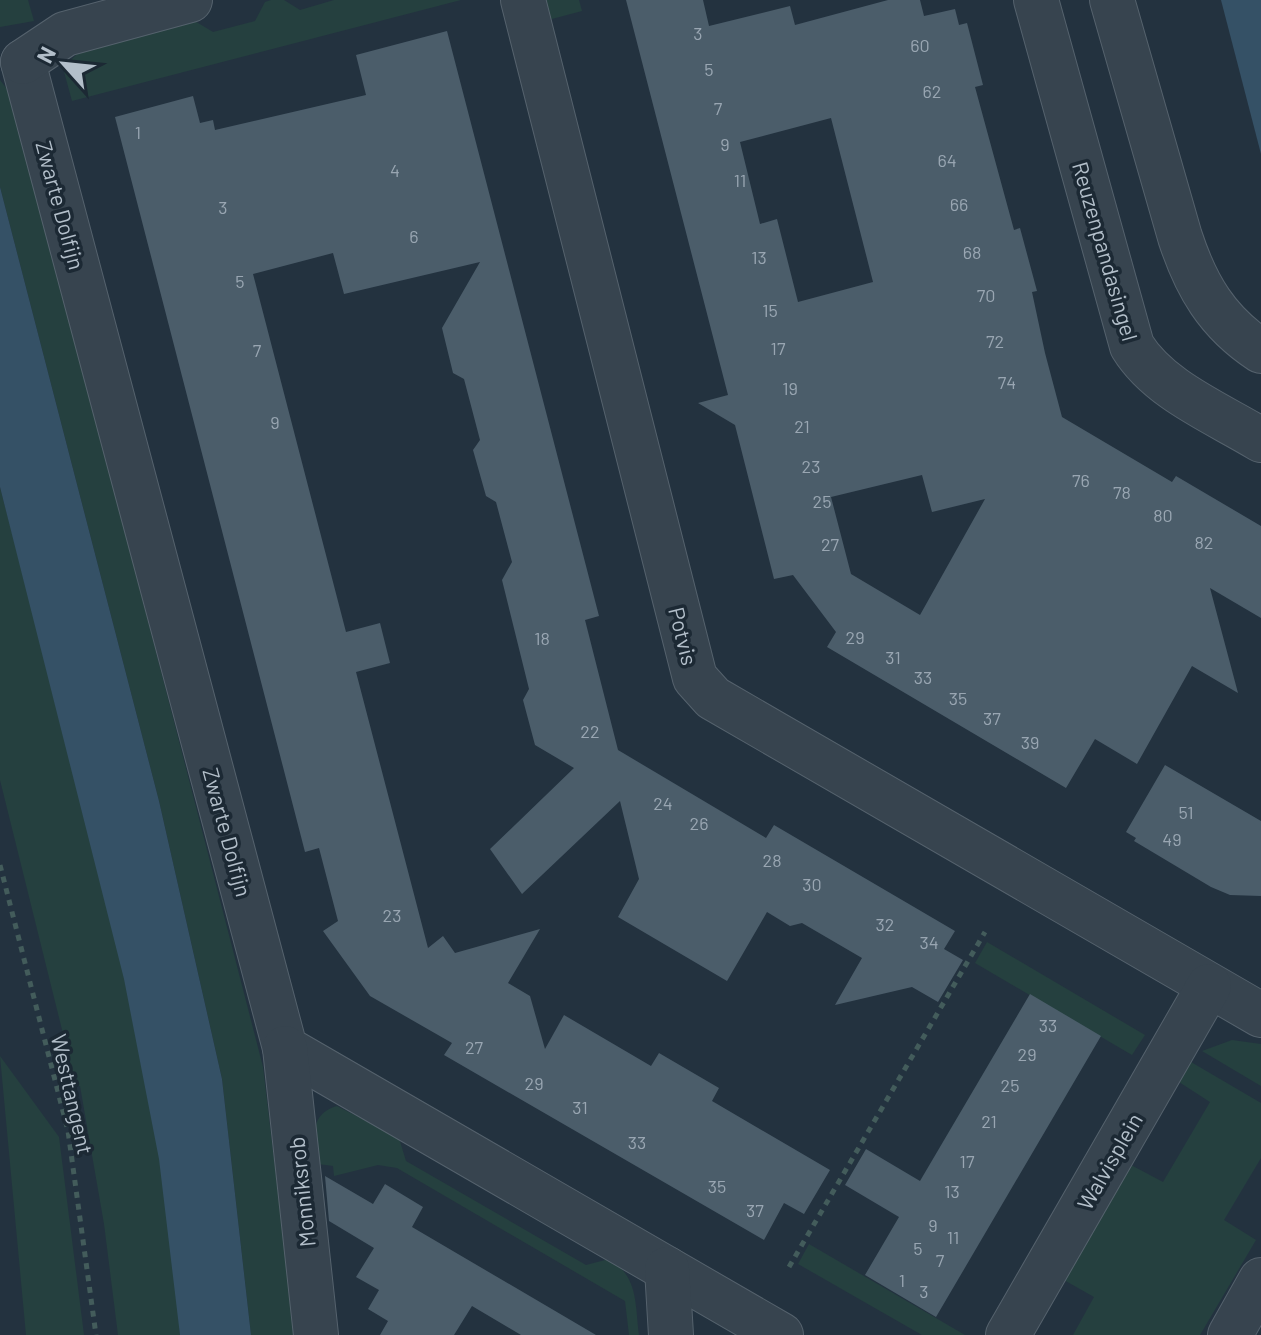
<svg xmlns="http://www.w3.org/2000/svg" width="1261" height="1335" font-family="Barlow,sans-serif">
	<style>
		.green { fill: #25403f }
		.water { fill: #355166 }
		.building { fill: #4b5d6a; fill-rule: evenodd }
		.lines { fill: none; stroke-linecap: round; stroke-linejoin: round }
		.minor-casing { stroke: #55626d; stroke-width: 46 }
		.path { stroke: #435c5b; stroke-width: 5; stroke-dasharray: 6 6; stroke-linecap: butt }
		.minor { stroke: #37444f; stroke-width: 44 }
		.labels { text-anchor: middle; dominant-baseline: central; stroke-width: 7; stroke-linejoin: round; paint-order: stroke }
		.number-label { font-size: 18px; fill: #99a6b2 }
		.street-label { font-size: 22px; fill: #b3bfca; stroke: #1c2934 }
	</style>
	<rect width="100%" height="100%" fill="#23323f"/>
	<g class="green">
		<path d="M0,0H28L34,21L0,27Z"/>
		<path d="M271,0H284L300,10L334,0H461L72,101L63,68L78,53L193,20L213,32L255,21L265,2Z"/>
		<path d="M541,0H579L582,11L548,20Z"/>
		<path d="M0,80L13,97L263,1067L295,1335H251L222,1079L159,801L0,187Z"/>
		<path d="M0,487C71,760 162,1053 180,1335H118L104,1224L80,1086H76L0,780Z"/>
		<path d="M987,942L1145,1035L1132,1055L975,963Z"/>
		<path d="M1232,1040L1261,1044V1086L1202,1051Z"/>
		<path d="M0,1056L59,1137L84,1335H26Z"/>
		<path d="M1191,1062L1261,1103V1158L1224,1220L1256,1240L1200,1335H1073L1094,1297L1064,1280L1131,1165L1163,1182L1210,1102L1179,1082Z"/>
		<path d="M337,1106L399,1138L406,1161L586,1265L609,1259C638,1276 635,1303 639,1335H629L625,1301L397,1168L378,1165L334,1176L333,1166L318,1164C315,1140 307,1115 337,1106Z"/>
		<path d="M809,1244L965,1335H922L798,1264Z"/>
	</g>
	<g class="water">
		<path d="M1221,0H1261V154Z"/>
		<path d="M0,187L159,801L222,1079L251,1335H180L159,1159L124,979L0,487Z"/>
	</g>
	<g class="building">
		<path d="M626,0H703L709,26L790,6L795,25L888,0H920L924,16L955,9L959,25L967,23L983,85L975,87L1014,230L1020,228L1037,291L1032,292L1045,353L1062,417L1172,482L1176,476L1261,526V618L1210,588L1238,693L1192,666L1137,764L1095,739L1066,788L827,647L836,632L793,575L774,579L735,425L698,403L728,395ZM831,118L873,282L798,302L777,219L760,224L740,142ZM922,475L932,512L985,499L920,615L851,574L831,497Z"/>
		<path d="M447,31L599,616L585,620L618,750L766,838L774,825L955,931L944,949L963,960L938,1002L912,987L835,1005L862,958L802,923L790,926L767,912L727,981L618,917L639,879L620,801L522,894L490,849L574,768L535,745L523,700L529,689L502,580L512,562L496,502L486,496L473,450L480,440L464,379L453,373L442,328L480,262L344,294L333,253L253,274L346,632L380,623L390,663L356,672L428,948L443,936L455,953L540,929L508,983L530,996L545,1049L564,1015L651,1066L659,1053L719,1088L712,1101L830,1170L804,1214L784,1203L764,1240L444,1055L452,1043L370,996L323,931L338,921L319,848L305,852L115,117L193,96L200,123L213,120L215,130L366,95L356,55Z"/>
		<path d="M1165,765L1261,821V896L1230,895L1211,887L1134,841L1136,838L1126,832Z"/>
		<path d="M1030,994L1101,1036L936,1317L865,1275L899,1217L845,1185L866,1149L920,1181Z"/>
		<path d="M325,1176L373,1204L385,1184L423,1207L412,1227L596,1335H521L472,1306L454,1335H380L388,1321L368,1309L379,1290L356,1277L374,1248L329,1221Z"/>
	</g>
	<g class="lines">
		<defs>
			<g id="minor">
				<path d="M523,0L695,678L713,698L1261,1015"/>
				<path d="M1036,0L1132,346C1159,390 1217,413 1261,440"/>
				<path d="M1112,0L1180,237C1196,286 1217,322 1261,351"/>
				<path d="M23,62L285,1048L781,1335"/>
				<path d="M23,62L65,34L190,0"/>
				<path d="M285,1048L316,1335"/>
				<path d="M667,1269L671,1335"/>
				<path d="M1008,1335L1209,986"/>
				<path d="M1230,1335L1261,1280"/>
			</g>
		</defs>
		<use href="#minor" class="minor-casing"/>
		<g class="path">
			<path d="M0,865L68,1131L96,1335"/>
			<path d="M789,1267L985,932"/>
		</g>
		<use href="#minor" class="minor"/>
	</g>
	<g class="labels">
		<g class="number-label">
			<text x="698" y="33">3</text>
			<text x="920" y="45">60</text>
			<text x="709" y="69">5</text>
			<text x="932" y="91">62</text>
			<text x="718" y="108">7</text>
			<text x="138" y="132">1</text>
			<text x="725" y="144">9</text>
			<text x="947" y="160">64</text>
			<text x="395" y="170">4</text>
			<text x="740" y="180">11</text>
			<text x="959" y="204">66</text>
			<text x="223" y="207">3</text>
			<text x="414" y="236">6</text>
			<text x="972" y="252">68</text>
			<text x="759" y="257">13</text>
			<text x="240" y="281">5</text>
			<text x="986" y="295">70</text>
			<text x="770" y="310">15</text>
			<text x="995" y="341">72</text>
			<text x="778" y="348">17</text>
			<text x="257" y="350">7</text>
			<text x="1007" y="382">74</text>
			<text x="790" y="388">19</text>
			<text x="275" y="422">9</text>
			<text x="802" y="426">21</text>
			<text x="811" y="466">23</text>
			<text x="1081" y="480">76</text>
			<text x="1122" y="492">78</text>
			<text x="822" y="501">25</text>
			<text x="1163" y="515">80</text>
			<text x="1204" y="542">82</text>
			<text x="830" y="544">27</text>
			<text x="855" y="637">29</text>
			<text x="542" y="638">18</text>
			<text x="893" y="657">31</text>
			<text x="923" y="677">33</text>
			<text x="958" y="698">35</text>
			<text x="992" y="718">37</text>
			<text x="590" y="731">22</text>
			<text x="1030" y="742">39</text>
			<text x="663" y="803">24</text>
			<text x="1186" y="812">51</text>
			<text x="699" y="823">26</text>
			<text x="1172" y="839">49</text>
			<text x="772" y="860">28</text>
			<text x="812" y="884">30</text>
			<text x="392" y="915">23</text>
			<text x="885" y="924">32</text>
			<text x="929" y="942">34</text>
			<text x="1048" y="1025">33</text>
			<text x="474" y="1047">27</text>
			<text x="1027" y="1054">29</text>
			<text x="534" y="1083">29</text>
			<text x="1010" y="1085">25</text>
			<text x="580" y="1107">31</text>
			<text x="989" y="1121">21</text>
			<text x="637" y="1142">33</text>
			<text x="967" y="1161">17</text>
			<text x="717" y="1186">35</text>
			<text x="952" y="1191">13</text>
			<text x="755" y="1210">37</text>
			<text x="933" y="1225">9</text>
			<text x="953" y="1237">11</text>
			<text x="918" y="1248">5</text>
			<text x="940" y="1260">7</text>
			<text x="902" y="1280">1</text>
			<text x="924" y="1291">3</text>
		</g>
		<g class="street-label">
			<text transform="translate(61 205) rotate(75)">Zwarte Dolfijn</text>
			<text transform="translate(1106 251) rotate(74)">Reuzenpandasingel</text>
			<text transform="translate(684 636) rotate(76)">Potvis</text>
			<text transform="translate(228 832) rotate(75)">Zwarte Dolfijn</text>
			<text transform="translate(73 1094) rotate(77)">Westtangent</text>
			<text transform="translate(1109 1161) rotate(-60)">Walvisplein</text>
			<text transform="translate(301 1192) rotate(-96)">Monniksrob</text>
		</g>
	</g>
	<g transform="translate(64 64) rotate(297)" stroke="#1c2934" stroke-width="6" paint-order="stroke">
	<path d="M0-6L14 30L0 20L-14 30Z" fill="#b3bfca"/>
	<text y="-12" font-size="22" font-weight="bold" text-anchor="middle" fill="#b3bfca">N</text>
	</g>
</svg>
